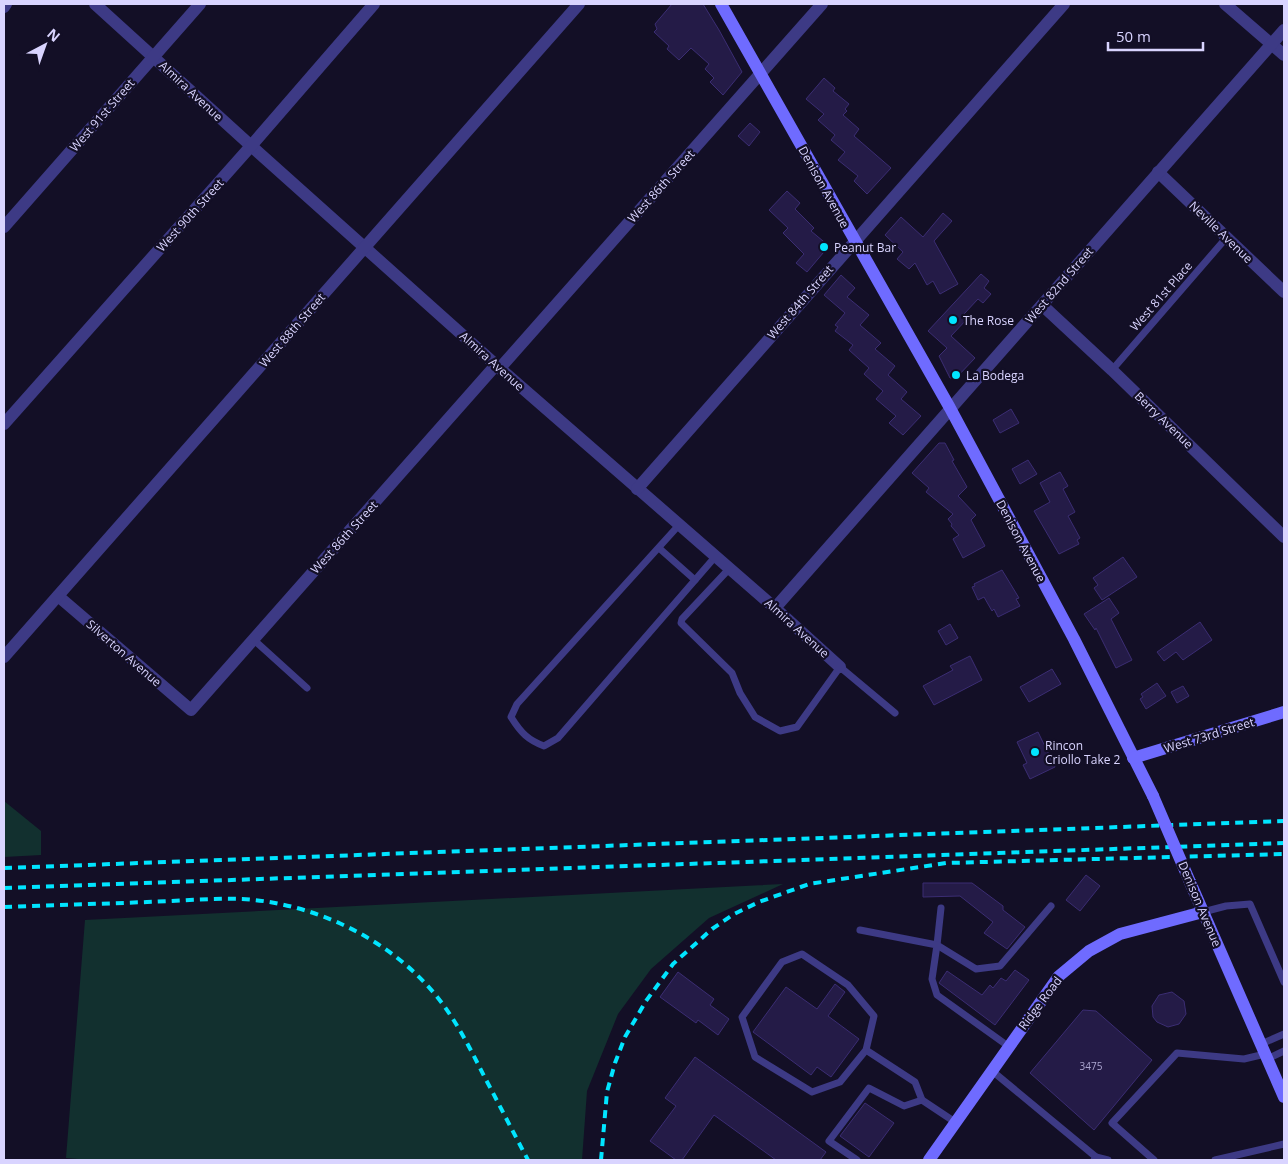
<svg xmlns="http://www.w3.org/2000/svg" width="1288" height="1164" font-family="'Open Sans',sans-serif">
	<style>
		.green { fill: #12302f }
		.building { fill: #241b47; stroke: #3b2d73 }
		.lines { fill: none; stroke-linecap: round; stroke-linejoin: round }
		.lane { stroke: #3d3a85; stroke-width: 7 }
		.street { stroke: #3d3a85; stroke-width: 12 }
		.secondary { stroke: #6f6bff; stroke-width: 12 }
		.rail { stroke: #00e5ff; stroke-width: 4; stroke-dasharray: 8 6; stroke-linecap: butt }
		.secondary-bridge { stroke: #6f6bff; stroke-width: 12 }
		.poi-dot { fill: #00e5ff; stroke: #130f26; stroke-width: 2 }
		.labels { text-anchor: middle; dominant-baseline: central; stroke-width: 4.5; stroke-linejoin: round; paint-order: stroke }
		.number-label { font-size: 10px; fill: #aca6d1 }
		.street-label { font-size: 12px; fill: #d9d4ff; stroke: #130f26 }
		.poi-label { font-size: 12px; fill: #d9d4ff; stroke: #130f26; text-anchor: start }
	</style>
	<rect width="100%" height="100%" fill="#130f26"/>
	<g class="green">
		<path d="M4,801L41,831V855L4,857Z"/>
		<path d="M783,884L709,918L651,969L618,1014L587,1091L582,1160H91L66,1158L85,920Z"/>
	</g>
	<g class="building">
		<path d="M672,4H703L719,30L742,72L723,95L710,82L714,78L705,69L709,64L691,48L679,60L667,49L669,46L654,32L657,29L655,24Z"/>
		<path d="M824,78L835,88L833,91L849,104L845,109L847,111L843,115L859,129L854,136L891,168L867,194L854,181L858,176L838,160L845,152L831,140L835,135L818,120L824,114L806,99Z"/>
		<path d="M750,123L760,132L749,146L738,136Z"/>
		<path d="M787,191L800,203L795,209L814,228L811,231L829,246L807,272L796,263L804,254L783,233L788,228L769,210Z"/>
		<path d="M943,213L952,221L934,241L958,284L940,294L933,281L927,285L915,263L909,269L897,259L903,252L885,235L901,217L923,237Z"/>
		<path d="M981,274L989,281L984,288L991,294L983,303L978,299L964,314L968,318L951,336L975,358L956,378H950L939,356L947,348L928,331Z"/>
		<path d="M841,275L855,288L847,297L869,315L860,325L881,343L875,349L895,366L888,375L907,392L901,399L921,416L903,435L889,423L896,416L876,399L883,391L864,374L869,368L849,350L853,345L835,331L838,327L835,325L845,313L824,295Z"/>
		<path d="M1011,409L1019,423L1000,433L993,420Z"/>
		<path d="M939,443H945L954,460L952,461L967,487L958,496L976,515L971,520L985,546L963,558L953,539L959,535L951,526L952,524L948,519L953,514L926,492L929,488L912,473Z"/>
		<path d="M1028,460L1037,474L1020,484L1012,469Z"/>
		<path d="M1060,472L1068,486L1063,489L1075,512L1068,516L1080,538L1077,540L1079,544L1059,554L1034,511L1050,502L1040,483Z"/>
		<path d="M1123,557L1137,577L1102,600L1094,588L1098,585L1093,578Z"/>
		<path d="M1002,570L1019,598L1016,599L1020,606L998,617L994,609L992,611L984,597L978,600L972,587L975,586L974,584Z"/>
		<path d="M1109,598L1119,613L1111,619L1132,660L1116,668L1096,628L1095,630L1084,614Z"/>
		<path d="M1200,622L1212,640L1183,660L1176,652L1164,661L1157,652Z"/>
		<path d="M950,624L958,638L946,645L938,631Z"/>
		<path d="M970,656L982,680L934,705L923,686L953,670L950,666Z"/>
		<path d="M1052,669L1061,684L1029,702L1020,687Z"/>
		<path d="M1157,683L1166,696L1146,709L1140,699L1143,697L1141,694Z"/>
		<path d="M1183,686L1189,696L1177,703L1171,692Z"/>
		<path d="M1038,732L1055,767L1030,779L1023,765L1027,763L1017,742Z"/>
		<path d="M1086,875L1100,886L1080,911L1066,900Z"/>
		<path d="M923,883H972L1003,906V910L1025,927L1007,949L984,933L993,922L960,896L923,897Z"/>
		<path d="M1015,970L1029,980L995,1025L939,983L947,971L982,995L990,985L993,988L1001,978L1006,981Z"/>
		<path d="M678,972L714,999L710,1005L729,1019L718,1035L698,1020L696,1023L660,997Z"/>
		<path d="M835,984L845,992L828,1016L859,1039L831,1077L817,1067L811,1075L753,1032L786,987L817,1009Z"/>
		<path d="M1172,992L1184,1001L1186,1014L1179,1024L1168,1027L1157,1022L1153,1017L1152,1006L1159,995Z"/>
		<path d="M1083,1010L1096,1011L1152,1060L1094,1130L1030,1073Z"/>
		<path d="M695,1057L826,1152L820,1160H776L714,1115L682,1160H676L650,1141L676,1106L665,1098Z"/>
		<path d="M865,1103L894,1123L869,1157L840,1136Z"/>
	</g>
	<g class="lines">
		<g class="lane">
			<path d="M1112,370L1227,237"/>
			<path d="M679,525L517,704L511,717C521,733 528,740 544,746L558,738L715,557"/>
			<path d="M659,548L695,580"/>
			<path d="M729,569L682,619L681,623L732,673L740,693L755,717L780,731L797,727L840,667L895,713"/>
			<path d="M253,639L307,688"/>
			<path d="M941,908L937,945L976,969L1000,966L1051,906"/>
			<path d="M1203,912L1226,906L1250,904L1284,982"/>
			<path d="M860,930L937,945L932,979L937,995L1008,1046"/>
			<path d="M1261,1044L1284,1034"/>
			<path d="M866,1050L874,1016L848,985L802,954L782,962L742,1017L755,1057L812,1092L840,1082L866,1050L915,1082L922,1100L955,1122"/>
			<path d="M1267,1059L1284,1051"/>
			<path d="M991,1070L1096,1157L1094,1160"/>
			<path d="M1096,1157L1108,1160"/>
			<path d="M857,1160L829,1141L869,1088L904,1106L922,1100"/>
			<path d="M1154,1160L1112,1123L1177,1053L1244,1059L1265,1054"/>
			<path d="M1215,1160L1284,1144"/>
		</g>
		<g class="street">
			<path d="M95,4L259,153L496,365L775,608L840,667"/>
			<path d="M1225,4L1284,55"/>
			<path d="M4,7L6,4"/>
			<path d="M1158,172L1284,292"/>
			<path d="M4,227L200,4"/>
			<path d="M1042,305L1112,370L1284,537"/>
			<path d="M500,368L822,4"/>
			<path d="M4,424L251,146L374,4"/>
			<path d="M637,489L1064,4"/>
			<path d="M58,596L191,710L496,365"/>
			<path d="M775,608L1284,30"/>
			<path d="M4,657L579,4"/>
		</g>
		<g class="secondary">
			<path d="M721,4L950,408L1074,639L1153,796"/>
			<path d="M1133,758L1284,712"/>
			<path d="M1190,882L1284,1097"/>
			<path d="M929,1160L1059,976L1089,951L1120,934L1203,912"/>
		</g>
		<g class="rail">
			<path d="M4,868L1284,821"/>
			<path d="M4,888L1284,843"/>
			<path d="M4,907C52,905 99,904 147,902C178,901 211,898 242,899C315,903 392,940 438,998C457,1022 471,1050 484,1076C499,1104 513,1132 528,1160"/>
			<path d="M601,1160L607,1092L615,1063L625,1037L646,1001L673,964L712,929L734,914L759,902L809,884L946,863L1284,854"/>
		</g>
		<path class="secondary-bridge" d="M1153,796L1190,882"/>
	</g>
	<g class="poi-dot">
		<circle cx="824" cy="247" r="5"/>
		<circle cx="953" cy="320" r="5"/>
		<circle cx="956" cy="375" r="5"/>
		<circle cx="1035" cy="752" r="5"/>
	</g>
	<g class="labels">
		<g class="number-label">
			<text x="1091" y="1066">3475</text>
		</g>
		<g class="street-label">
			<text transform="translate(191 91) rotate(43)">Almira Avenue</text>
			<text transform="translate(102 115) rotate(-49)">West 91st Street</text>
			<text transform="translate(661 186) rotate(-48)">West 86th Street</text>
			<text transform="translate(824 187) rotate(61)">Denison Avenue</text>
			<text transform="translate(190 215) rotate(-48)">West 90th Street</text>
			<text transform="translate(1221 232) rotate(44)">Neville Avenue</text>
			<text transform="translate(1059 285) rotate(-49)">West 82nd Street</text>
			<text transform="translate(1161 296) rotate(-49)">West 81st Place</text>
			<text transform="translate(800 302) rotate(-49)">West 84th Street</text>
			<text transform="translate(292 330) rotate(-49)">West 88th Street</text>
			<text transform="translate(492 361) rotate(42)">Almira Avenue</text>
			<text transform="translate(1164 420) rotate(44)">Berry Avenue</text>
			<text transform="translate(344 537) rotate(-48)">West 86th Street</text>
			<text transform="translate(1021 541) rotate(62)">Denison Avenue</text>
			<text transform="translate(797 628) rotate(42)">Almira Avenue</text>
			<text transform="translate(124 653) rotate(41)">Silverton Avenue</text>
			<text transform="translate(1209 735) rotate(-17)">West 73rd Street</text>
			<text transform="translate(1200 904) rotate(67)">Denison Avenue</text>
			<text transform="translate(1040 1003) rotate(-53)">Ridge Road</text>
		</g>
		<g class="poi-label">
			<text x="834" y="247">Peanut Bar</text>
			<text x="963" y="320">The Rose</text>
			<text x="966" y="375">La Bodega</text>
			<text x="1045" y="745">Rincon<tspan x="1045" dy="14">Criollo Take 2</tspan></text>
		</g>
	</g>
	<rect width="1288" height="1164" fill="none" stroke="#d9d4ff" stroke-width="10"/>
	<g transform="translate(45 45) rotate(41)" stroke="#130f26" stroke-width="4" paint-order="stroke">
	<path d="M0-4L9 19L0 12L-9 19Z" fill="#d9d4ff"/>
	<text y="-8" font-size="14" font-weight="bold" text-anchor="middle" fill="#d9d4ff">N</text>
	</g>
	<path d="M1108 42v8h95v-8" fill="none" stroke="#d9d4ff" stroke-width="2.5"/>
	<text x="1116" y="42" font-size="15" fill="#d9d4ff" stroke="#130f26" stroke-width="4" paint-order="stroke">50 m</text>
</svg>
